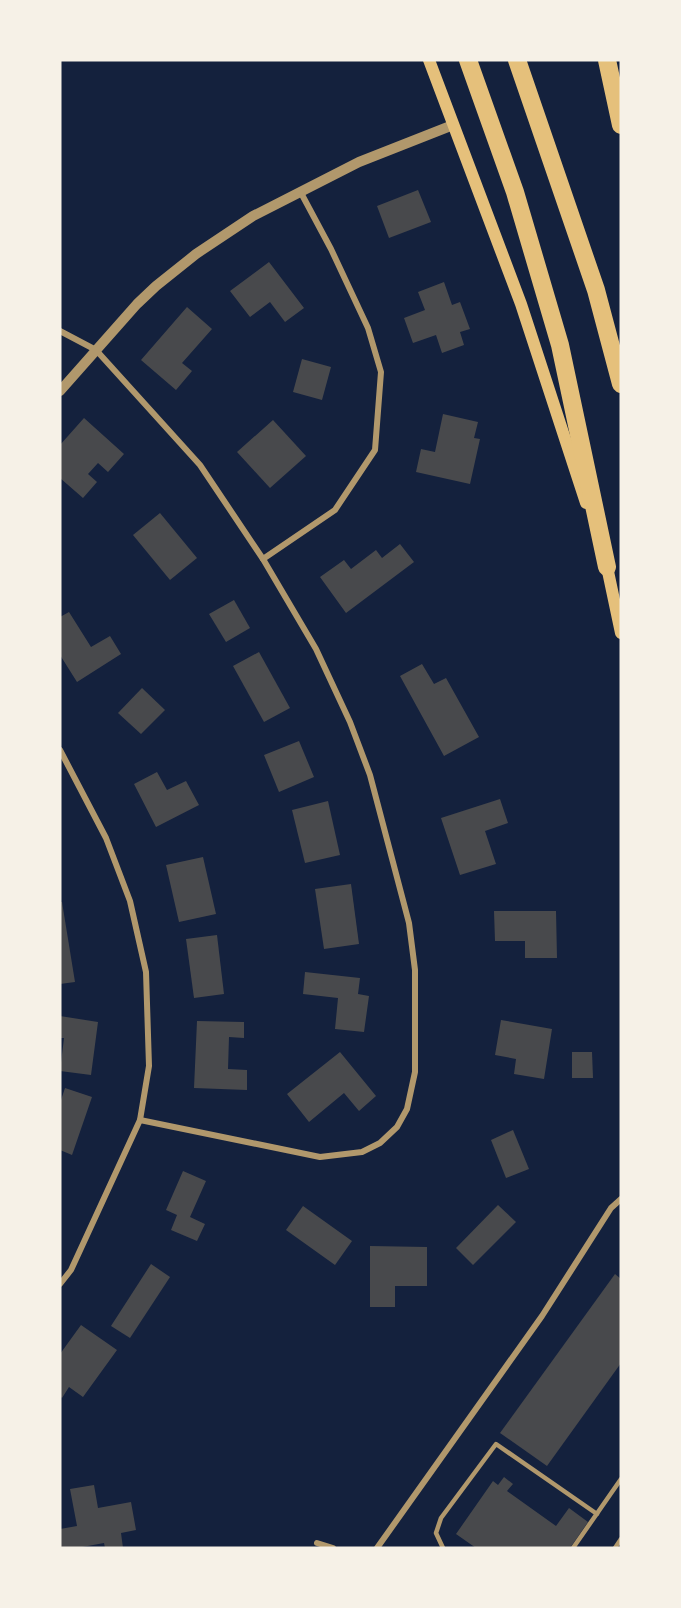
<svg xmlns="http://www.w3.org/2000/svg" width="681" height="1608" font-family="Lato,sans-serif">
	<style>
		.building { fill: #48494c }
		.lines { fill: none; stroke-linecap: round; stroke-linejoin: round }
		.service { stroke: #b1986c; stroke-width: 4.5 }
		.minor { stroke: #b1986c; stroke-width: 6 }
		.tertiary { stroke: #b1986c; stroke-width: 10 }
		.secondary { stroke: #e5c07b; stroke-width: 12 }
		.motorway { stroke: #e5c07b; stroke-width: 18 }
	</style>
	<rect width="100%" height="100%" fill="#14213d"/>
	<g class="building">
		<path d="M418,190L431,222L389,238L377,206Z"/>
		<path d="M269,262L304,308L285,322L270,302L250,317L230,291Z"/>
		<path d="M444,282L452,305L460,302L470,329L460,332L464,345L442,353L436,335L413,343L404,318L425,310L418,292Z"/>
		<path d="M187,307L212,329L182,363L192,371L176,390L141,360Z"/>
		<path d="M302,359L331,367L322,400L293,392Z"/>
		<path d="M443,414L478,422L474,438L480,439L470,484L416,472L421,449L435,452Z"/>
		<path d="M84,418L124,454L108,472L98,463L88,474L97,482L83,498L60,478V445Z"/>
		<path d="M273,420L306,456L270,488L237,452Z"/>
		<path d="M160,513L197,558L170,580L133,535Z"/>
		<path d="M400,544L414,562L346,613L320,577L344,560L351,569L376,550L382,558Z"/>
		<path d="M234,600L250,628L226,642L209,614Z"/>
		<path d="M69,612L91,647L110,636L121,654L77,682L60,655V617Z"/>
		<path d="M259,652L290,708L264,722L233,666Z"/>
		<path d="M422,664L434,684L446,678L479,737L444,756L400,676Z"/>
		<path d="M142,688L165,710L141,734L118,713Z"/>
		<path d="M299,741L314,777L279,792L264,755Z"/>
		<path d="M157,772L167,790L186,781L199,805L156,827L134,784Z"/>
		<path d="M500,799L508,823L485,831L496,864L460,875L441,818Z"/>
		<path d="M328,801L340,855L305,863L292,810Z"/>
		<path d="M203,857L216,914L179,922L166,865Z"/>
		<path d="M351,884L359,944L324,949L315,889Z"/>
		<path d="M60,902H62L75,982L60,984Z"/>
		<path d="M494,911H556L557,958H525V941H495Z"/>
		<path d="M217,935L224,994L194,998L186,939Z"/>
		<path d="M305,972L360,978L358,994L369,996L364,1032L335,1029L338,998L303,994Z"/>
		<path d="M60,1016L98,1022L91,1075L60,1071L64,1038H60Z"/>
		<path d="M501,1020L552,1029L544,1079L514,1074L516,1059L495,1055Z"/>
		<path d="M197,1021L244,1022V1038L229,1037L228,1069L247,1070V1090L194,1088Z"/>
		<path d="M340,1052L376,1096L359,1111L344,1093L309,1122L287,1094Z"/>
		<path d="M572,1052H592L593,1078H572Z"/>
		<path d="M65,1088L92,1097L72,1155L60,1150V1103Z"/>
		<path d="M513,1130L529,1169L506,1178L491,1140Z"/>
		<path d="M183,1171L206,1181L190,1217L205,1224L197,1241L171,1230L177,1215L166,1210Z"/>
		<path d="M498,1205L516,1222L473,1265L456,1248Z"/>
		<path d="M303,1206L352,1241L335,1265L286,1230Z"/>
		<path d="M370,1246L427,1247V1286H395V1307H370Z"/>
		<path d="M151,1264L170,1277L130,1338L111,1326Z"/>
		<path d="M615,1274L621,1279V1363L547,1466L500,1433Z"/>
		<path d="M81,1325L117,1350L83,1397L69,1387L62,1398L60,1396V1354Z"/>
		<path d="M504,1477L513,1484L507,1491L556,1526L569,1508L588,1522L570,1548H476L456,1534L493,1481L498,1485Z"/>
		<path d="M94,1485L98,1508L131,1502L136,1530L121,1533L123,1548H105L104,1543L77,1548H60V1529L77,1526L70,1489Z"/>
	</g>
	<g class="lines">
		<g class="service">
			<path d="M443,1548L436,1533L441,1518L496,1444L597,1514"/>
			<path d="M573,1548L621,1479"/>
			<path d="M615,1548L621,1539"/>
		</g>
		<g class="minor">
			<path d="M60,331L96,350L200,465L263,559L316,649L350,722L370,775L409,923L415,970V1072L407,1109L397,1127L380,1143L362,1152L320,1157L140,1120"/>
			<path d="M263,559L335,510L375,450L381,372L368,328L331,249L300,191"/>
			<path d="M60,750L106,838L130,901L146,972L149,1066L140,1120L71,1270L60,1284"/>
			<path d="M317,1543L333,1548"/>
			<path d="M377,1548L542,1316L611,1208L621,1199"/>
		</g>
		<path class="tertiary" d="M60,391L137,304L156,286L196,254L253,216L359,162L453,125"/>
		<g class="secondary">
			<path d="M429,60L521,304L586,503"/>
			<path d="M606,562L621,633"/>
		</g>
		<g class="motorway">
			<path d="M468,60L515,192L560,345L607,567"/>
			<path d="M517,60L596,290L621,384"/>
			<path d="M607,60L621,125"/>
		</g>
	</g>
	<rect width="681" height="1608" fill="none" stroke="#f6f1e7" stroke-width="123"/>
</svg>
